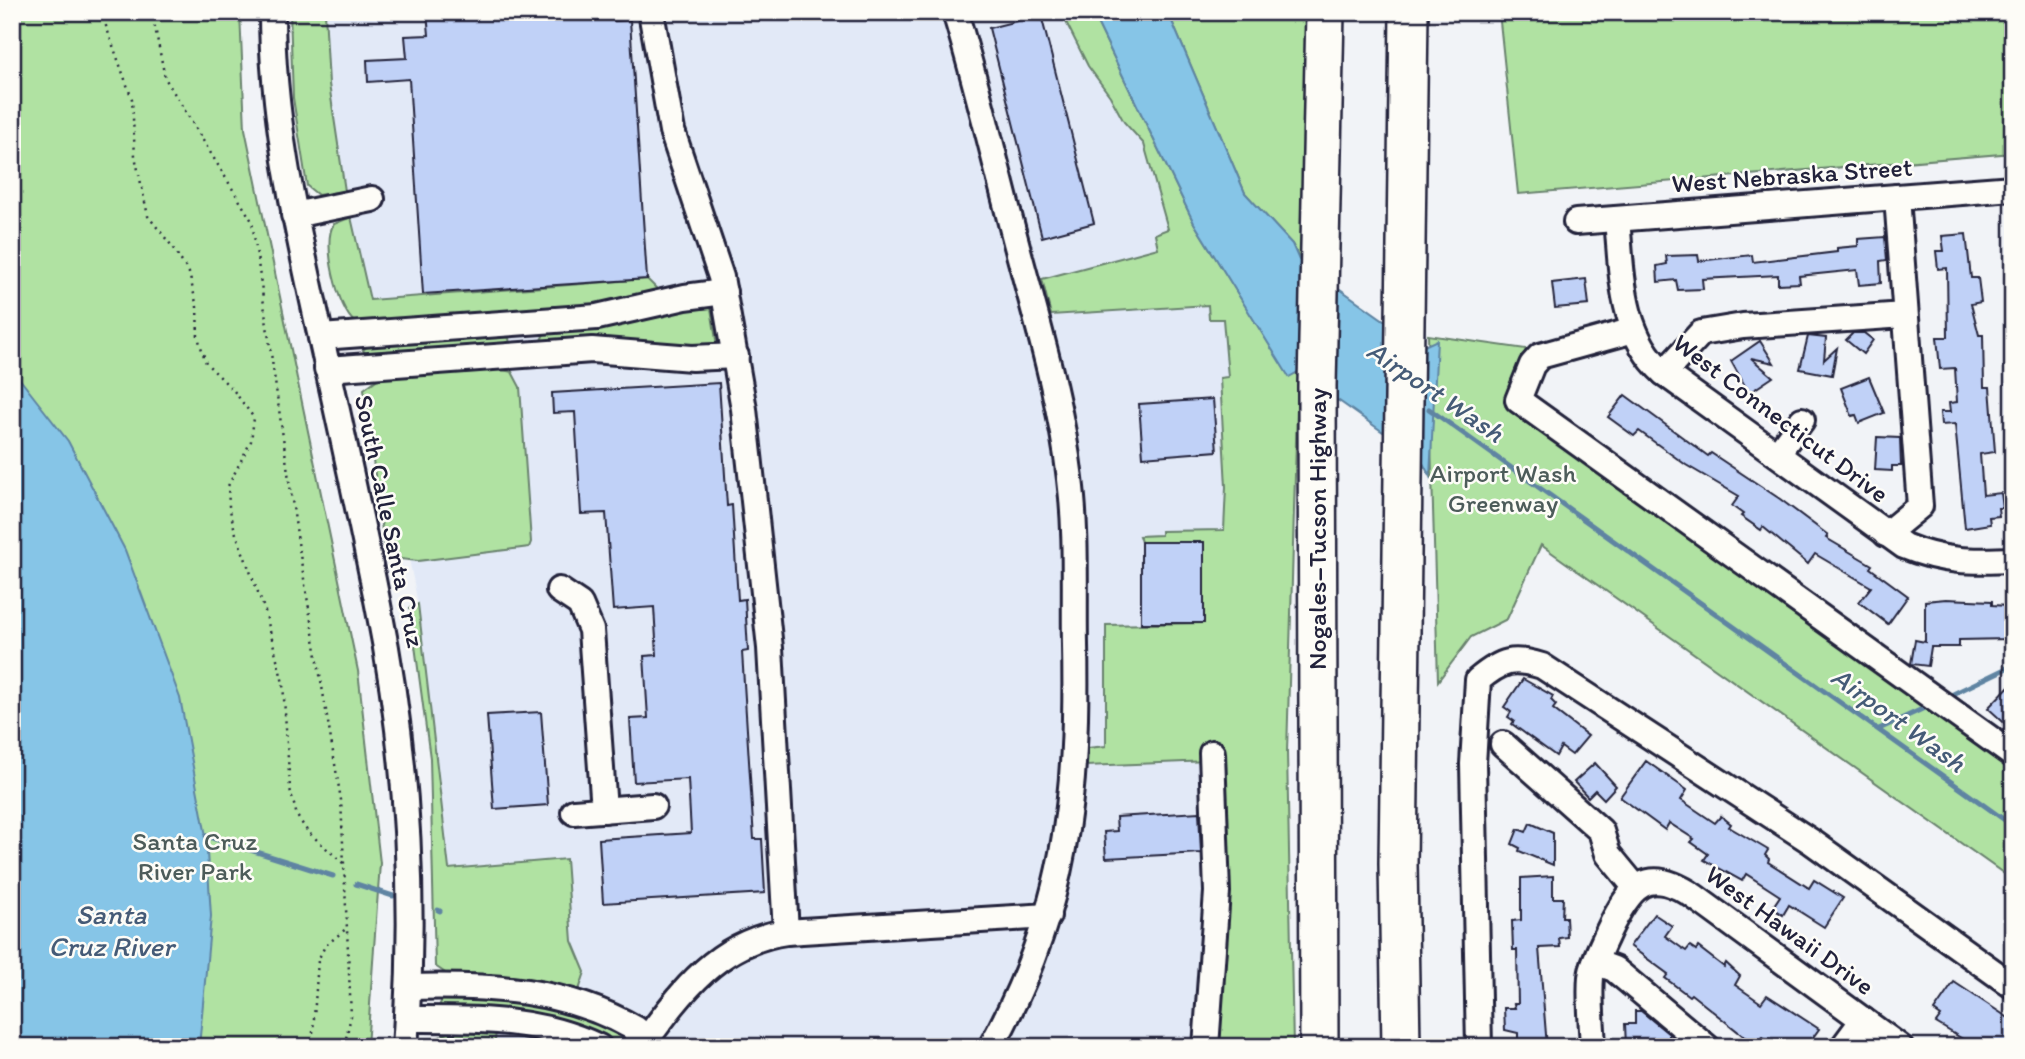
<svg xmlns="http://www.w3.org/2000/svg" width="2025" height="1059" font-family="Itim,sans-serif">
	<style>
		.built { fill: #e2e9f7 }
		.green { fill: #b0e2a2; stroke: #69826e; stroke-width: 2 }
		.water { fill: #86c5e7; stroke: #5e84a2; stroke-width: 2 }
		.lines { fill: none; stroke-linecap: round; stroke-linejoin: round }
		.stream { stroke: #5e84a2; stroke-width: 5 }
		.building { fill: #c0d1f7; stroke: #22223b; stroke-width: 2 }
		.minor-casing { stroke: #22223b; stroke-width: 30 }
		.highway-casing { stroke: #22223b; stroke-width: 42 }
		.path { stroke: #22223b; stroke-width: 2.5; stroke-dasharray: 2 5; stroke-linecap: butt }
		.minor { stroke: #fdfcf7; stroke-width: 24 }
		.highway { stroke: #fdfcf7; stroke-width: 37 }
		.labels { text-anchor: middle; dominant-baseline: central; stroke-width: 5; stroke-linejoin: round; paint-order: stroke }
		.street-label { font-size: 26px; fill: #22223b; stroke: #fdfcf7 }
		.park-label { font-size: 26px; fill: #4d5c5a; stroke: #fdfcf7 }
		.water-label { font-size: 28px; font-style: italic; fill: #455b77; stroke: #fdfcf7 }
	</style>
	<rect width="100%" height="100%" fill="#f1f3f7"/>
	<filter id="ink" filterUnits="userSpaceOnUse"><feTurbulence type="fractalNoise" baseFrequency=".0143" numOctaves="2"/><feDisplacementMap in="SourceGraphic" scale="14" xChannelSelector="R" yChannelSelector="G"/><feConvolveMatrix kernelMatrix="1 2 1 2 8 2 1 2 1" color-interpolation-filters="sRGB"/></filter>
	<g filter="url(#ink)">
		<path class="built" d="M305,12H1071L1154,152L1242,316L1248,1047H453L455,1038L441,800L418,604L357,296L317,152Z"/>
		<g class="green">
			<path d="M12,12H240L245,129L358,671L380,863L367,1047H12Z"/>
			<path d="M290,12H325L329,84L345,191L318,195L307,186L293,98Z"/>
			<path d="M1061,12H1092L1194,223L1289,376L1298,372L1287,752L1293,1047H1215C1228,946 1225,845 1221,743H1210L1209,761L1086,766L1088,748L1106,746V625L1204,623V542H1141L1139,536L1161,535V531L1224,530L1226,487L1220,378L1228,377L1223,319H1209L1208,305L1051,315L1042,279L1158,248L1155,234L1168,229L1144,144L1124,122L1110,96L1088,66Z"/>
			<path d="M1168,12H1307L1302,262L1292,244L1245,193Z"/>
			<path d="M1499,12H2013V62L2007,63L2013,153L1518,194Z"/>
			<path d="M351,217L370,300L647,279L659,291L600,308L355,322C338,311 321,240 334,224Z"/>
			<path d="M711,308L717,346L711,347L541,340L544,334L594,330L687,309Z"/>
			<path d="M1428,335L1526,349L1505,406L2013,768V880L1541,545L1507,619L1471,637L1438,681Z"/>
			<path d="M505,337L509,338L510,344L366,355L363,350L368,346Z"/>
			<path d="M498,369L512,372L520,387L531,542L529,547L418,561L392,558L385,549L383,538L364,389L379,378Z"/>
			<path d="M418,604L449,869L566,859L572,941L585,972L579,990L520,978L450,976L435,966L430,758L410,608Z"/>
			<path d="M462,998C519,1002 573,1008 624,1036L628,1041L627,1047L546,1016L439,1006L442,1000Z"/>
			<path d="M452,1031L496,1033L494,1047H434L436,1039Z"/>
		</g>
		<g class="water">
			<path d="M1092,12H1168L1245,193L1292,244L1299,260L1422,347L1437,340L1430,477L1421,459L1298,372L1289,377L1194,223Z"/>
			<path d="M12,369L68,441L125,550L180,698L206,836L211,916L199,1047H12Z"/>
		</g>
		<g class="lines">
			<g class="stream">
				<path d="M1429,409L2013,826"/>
				<path d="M1947,697L2013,665"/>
				<path d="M1879,729L1931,705"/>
				<path d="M206,836L333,876"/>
				<path d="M356,884L393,896"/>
				<path d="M438,910L440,911"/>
			</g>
		</g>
		<g class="building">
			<path d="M427,12H614L615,21L630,20L647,279L423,294L409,79L368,82L367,60L407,58L405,36L429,35Z"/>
			<path d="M1041,15L1094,223L1042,237L989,28Z"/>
			<path d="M1966,234L1971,278H1978L1981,302L1971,304L1979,335H1983L1984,387H1990L1995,452L1980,454L1983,495L2001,493L2003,508H1998L1999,516L1989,517L1990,524L1965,528L1955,424L1941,425L1940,412H1950L1949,403L1957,402L1955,368L1940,369L1937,337H1948L1947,268L1938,269L1936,251H1944L1942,236Z"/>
			<path d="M1885,237L1887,260L1880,261L1881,283L1859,285L1857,270L1799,276L1800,283L1778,284V275L1702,279L1703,289L1678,290L1676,280L1658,282L1657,266L1667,264L1666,256L1698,255L1699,261L1752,255L1753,262L1837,252V248L1858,246V239Z"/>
			<path d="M1586,279L1589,305L1555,308L1552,283Z"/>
			<path d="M1853,333H1864L1873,340L1863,354L1846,340Z"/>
			<path d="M1808,336L1826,338L1824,360L1837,348L1832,375L1800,369Z"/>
			<path d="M1760,341L1774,363L1751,358L1773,377L1749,393L1731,361Z"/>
			<path d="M1869,377L1884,413L1859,423L1856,415L1852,416L1841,388Z"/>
			<path d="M719,383L727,506L732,505L738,600L745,599L748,651L742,652L754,839H762L765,893L603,903L599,839L691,833L688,779L634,782L630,719L648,718L644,656L657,655L654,607L613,610L606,513L581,514L575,412L553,413L552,393Z"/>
			<path d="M1625,395L1708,456L1711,453L1780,499L1828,535L1826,538L1872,565L1870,568L1908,596L1888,624L1859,602L1871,587L1815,554L1808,564L1763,527L1761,530L1741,516L1743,514L1732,506L1739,496L1686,465L1639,431L1634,436L1608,417Z"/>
			<path d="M1213,399L1217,451L1143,457L1139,404Z"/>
			<path d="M1877,437L1900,438L1901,466H1892V471L1875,470Z"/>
			<rect x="1141" y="542" width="63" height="81"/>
			<path d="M1946,599L1992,601V605L2008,606L2009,639L1959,640V647H1931L1928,666L1911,664L1915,640L1925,642V601Z"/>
			<path d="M1523,679L1553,696L1551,700L1556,705L1553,709L1588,736L1572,755L1561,747L1556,756L1512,724L1514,721L1508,717L1511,712L1504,707Z"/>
			<path d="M2013,682V731L1988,708Z"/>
			<path d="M541,712L548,805L494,809L487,715Z"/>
			<path d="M1646,761L1687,790L1681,800L1715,823L1721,816L1731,824L1729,827L1768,850L1765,855L1769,859L1768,862L1809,888L1814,880L1843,898L1824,927L1789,905L1783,915L1772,908L1780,896L1746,874L1742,881L1704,860L1708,854L1691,842L1694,839L1669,823L1665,830L1620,797Z"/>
			<path d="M1595,763L1616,786L1604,799L1595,790L1588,797L1574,782Z"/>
			<path d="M1199,812L1201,853L1106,858L1104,832L1117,831L1116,817Z"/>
			<path d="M1530,823L1553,833V865L1519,851L1520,848L1512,844L1518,829L1526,832Z"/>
			<path d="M1553,876V898H1563L1562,917H1566L1567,937L1559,938L1560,947L1539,948L1547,1047H1518V1033L1505,1030L1504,1008H1515L1514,1004H1518L1517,950H1513L1512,921L1521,920V878Z"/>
			<path d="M1654,914L1672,926L1665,936L1686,951L1690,946L1696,950L1698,947L1724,967L1726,963L1740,976L1735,985L1761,1003L1767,995L1819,1029L1806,1047H1778L1763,1037L1756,1046L1691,994L1689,996L1665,978L1668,974L1630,946Z"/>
			<path d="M1954,982L2013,1021V1047H1976L1936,1023L1941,1016L1934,1011Z"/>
			<path d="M1635,1011H1641L1669,1034V1044L1626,1046L1625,1024H1635Z"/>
		</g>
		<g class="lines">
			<defs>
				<g id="minor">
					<path d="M272,12C272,116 294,214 316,315C337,411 359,508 378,605C407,749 416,900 405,1047"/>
					<path d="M651,12L672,131L721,277L744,409L770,648L786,932L1048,916"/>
					<path d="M955,12C979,91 997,171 1018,250C1038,325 1061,402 1070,479C1077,534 1074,590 1075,645C1078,796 1066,912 991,1047"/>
					<path d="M294,215L372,199"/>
					<path d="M1617,219C1622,272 1620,334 1664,373L1904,546C1943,562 1971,562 2013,560"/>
					<path d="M1576,222L2013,188"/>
					<path d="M1634,330L1540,356L1532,365L1518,400L2013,755"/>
					<path d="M321,337L597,317L685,297L724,292"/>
					<path d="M327,369L592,350L692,358L736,356"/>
					<path d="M1664,373L1701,333L1743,326L1905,315"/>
					<path d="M1778,453L1802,420"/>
					<path d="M1886,534L1920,506L1897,197"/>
					<path d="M559,590L580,604L591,630L604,810"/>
					<path d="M1503,744L1601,831L1608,854L1636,888"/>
					<path d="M574,812L653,806"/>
					<path d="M1595,962L1614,969L1707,1047"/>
					<path d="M409,987C489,985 565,988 636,1029L638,1047"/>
					<path d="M407,1019C475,1019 536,1017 599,1047"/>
					<path d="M641,1047C680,994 716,942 786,932"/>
					<path d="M1206,1047L1217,892L1212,753"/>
					<path d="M1479,1047L1473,764L1478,680C1502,660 1513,657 1542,666L1812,842L2013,986"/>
					<path d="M1593,1047C1592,1024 1589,999 1591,977C1593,961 1602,946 1608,932C1630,886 1647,864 1695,897L1900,1047"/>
					<path d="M1843,1047L1863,1020"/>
				</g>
				<g id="highway">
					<path d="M1319,1047L1317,386L1325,12"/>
					<path d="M1401,1047L1398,863L1409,12"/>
				</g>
			</defs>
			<use href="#minor" class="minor-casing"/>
			<use href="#highway" class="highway-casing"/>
			<g class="path">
				<path d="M101,12L132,99L135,156L148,216L171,245L189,273L197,307L198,337L206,363L234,391L254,418L251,441L228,486L229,506L235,531L265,611L283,683L290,789L297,816L308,832L344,864"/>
				<path d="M152,12L165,78L252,221L299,549L341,800L351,1016L344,1047"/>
				<path d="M312,1047L318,960L325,946L347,928"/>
			</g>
			<use href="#minor" class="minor"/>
			<use href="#highway" class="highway"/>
		</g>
	</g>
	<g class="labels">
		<g class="street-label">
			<text transform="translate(1792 175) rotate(-4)">West Nebraska Street</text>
			<text transform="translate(1781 418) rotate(37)">West Connecticut Drive</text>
			<text transform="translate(390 521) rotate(78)">South Calle Santa Cruz</text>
			<text transform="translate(1317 529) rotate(-90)">Nogales–Tucson Highway</text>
			<text transform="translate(1790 930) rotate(36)">West Hawaii Drive</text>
		</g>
		<g class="park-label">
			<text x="1503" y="473">Airport Wash<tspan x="1503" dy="30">Greenway</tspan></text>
			<text x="195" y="841">Santa Cruz<tspan x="195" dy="30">River Park</tspan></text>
		</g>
		<g class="water-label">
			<text transform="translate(1436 391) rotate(34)">Airport Wash</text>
			<text transform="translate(1899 719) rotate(36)">Airport Wash</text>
			<text x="111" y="914">Santa<tspan x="111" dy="32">Cruz River</tspan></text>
		</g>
	</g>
	<rect width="2025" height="1059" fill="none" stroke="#fdfcf7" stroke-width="42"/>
	<rect x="21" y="21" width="1983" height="1017" fill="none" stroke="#22223b" stroke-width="2.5" filter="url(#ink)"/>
</svg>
